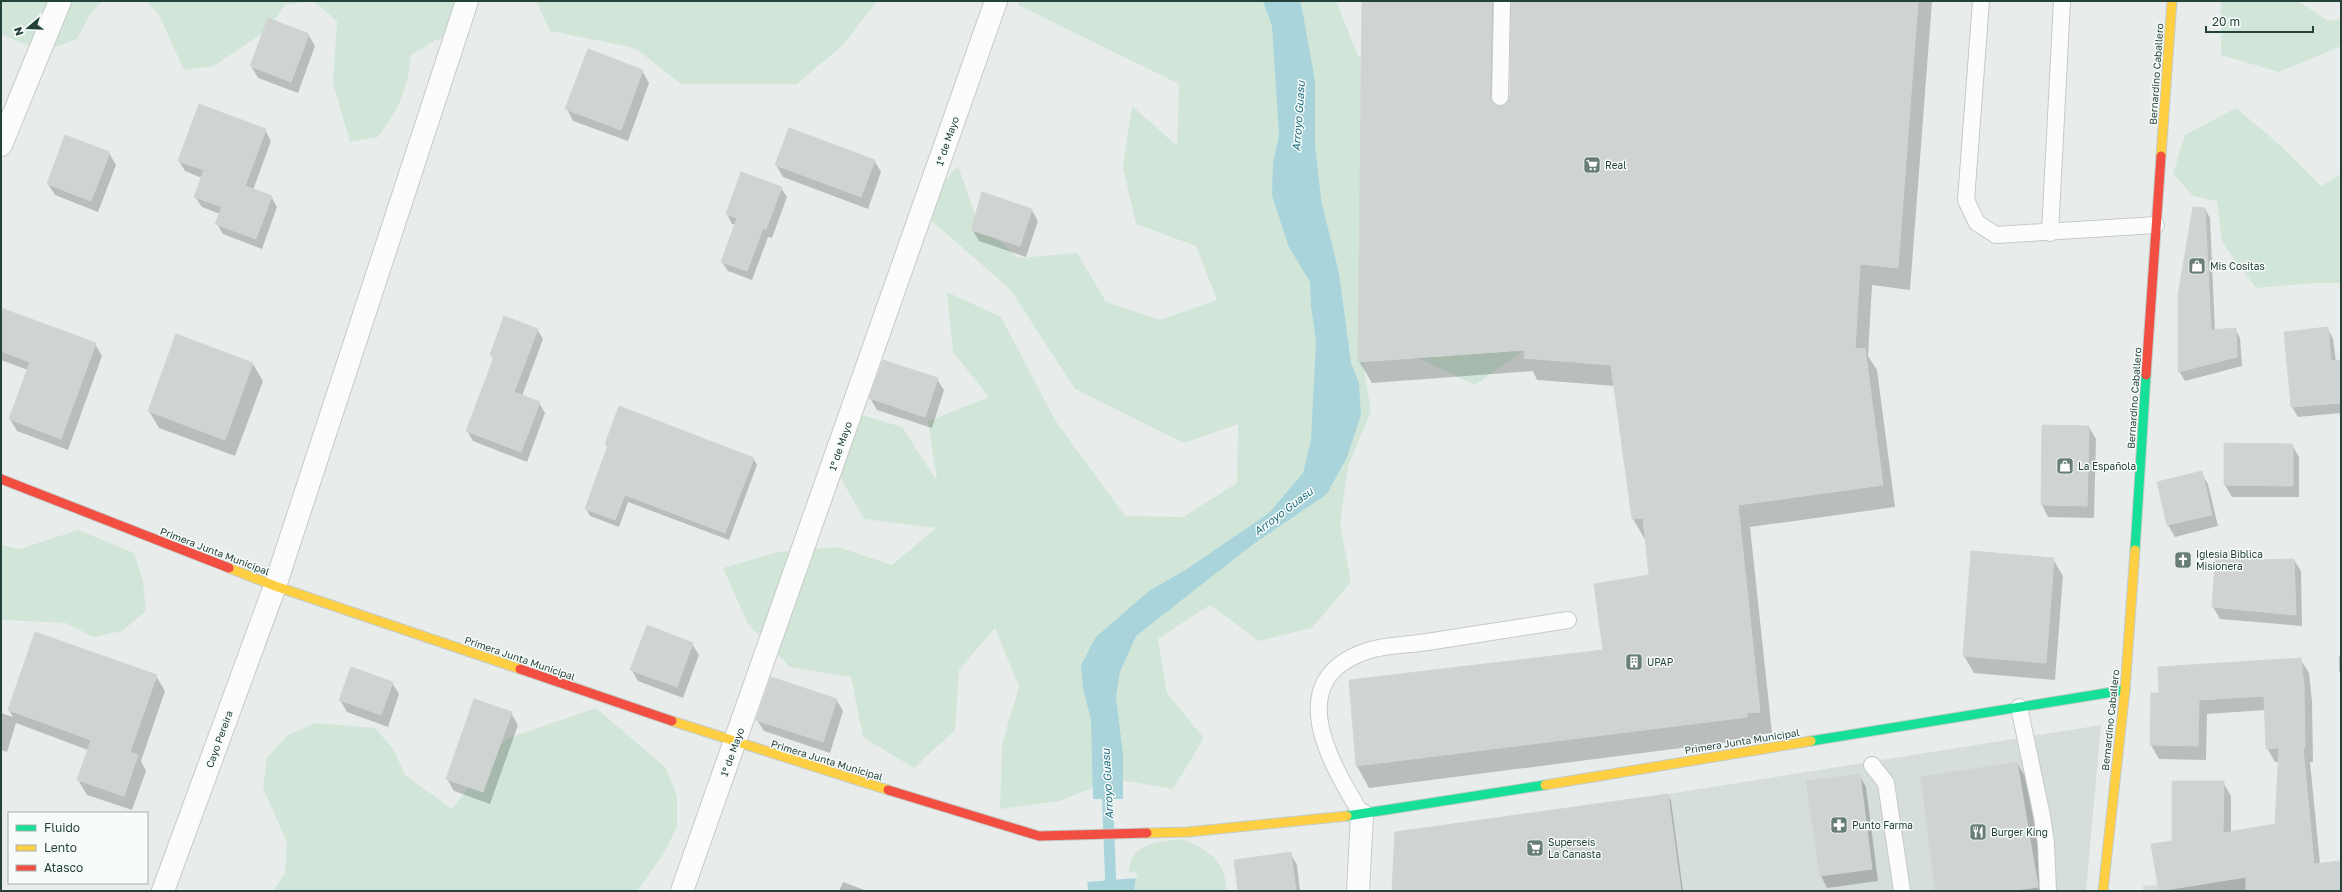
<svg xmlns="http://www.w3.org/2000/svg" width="2342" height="892" font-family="'Golos Text',sans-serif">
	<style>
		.built { fill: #d6dedb }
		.green { fill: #d1e6d8 }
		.water { fill: #a9d4db }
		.pier { fill: #e8edeb }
		.shadow { fill: #0003; fill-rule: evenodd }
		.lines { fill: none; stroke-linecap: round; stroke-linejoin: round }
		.stream { stroke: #a9d4db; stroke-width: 11 }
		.building { fill: #cfd4d2; stroke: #d1d6d4 }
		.lane-casing { stroke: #c5cac8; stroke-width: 18 }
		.street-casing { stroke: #c5cac8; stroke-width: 24 }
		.fast-casing { stroke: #c3cbc8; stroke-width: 11 }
		.slow-casing { stroke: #c3cbc8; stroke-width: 11 }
		.jam-casing { stroke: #c3cbc8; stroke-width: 11 }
		.lane { stroke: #fcfcfc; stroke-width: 16 }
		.street { stroke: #fcfcfc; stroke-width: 22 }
		.fast { stroke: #16e098; stroke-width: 9 }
		.slow { stroke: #ffcf43; stroke-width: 9 }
		.jam { stroke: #f24e42; stroke-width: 9 }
		.labels { text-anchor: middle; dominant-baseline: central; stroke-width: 3; stroke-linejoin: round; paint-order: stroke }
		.street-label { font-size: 10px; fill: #24423a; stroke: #f7fbf9 }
		.poi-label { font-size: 10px; fill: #24423a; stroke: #f7fbf9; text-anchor: start }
		.water-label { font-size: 11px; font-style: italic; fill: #1c6f80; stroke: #f7fbf9 }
	</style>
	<rect width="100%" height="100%" fill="#e8edeb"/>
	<g class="built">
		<path d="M2101,725L2086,891H1392L1395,832L1668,794Z"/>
		<path d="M2341,867V891H2143V886Z"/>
	</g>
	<g class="green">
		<path d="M1,1H103L90,14L77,39L49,49L19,42L1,34Z"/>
		<path d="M147,1H475L465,32L436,40L411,55C407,92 400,107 378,137L350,142L333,83L337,21L313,1L285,5L267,30L214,66L184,70L159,15Z"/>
		<path d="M536,1H877L844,44L797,84H681L635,48L550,31Z"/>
		<path d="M1019,1H1336L1358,56L1416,64L1525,292L1524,350L1475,385L1420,359L1362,357L1371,412L1348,466L1340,524L1351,582L1312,628L1259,641L1210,605L1158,639L1167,693L1204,738L1173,789L1115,779L1059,801L1000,809L1002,744L1019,687L995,628L959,670L955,730L914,768L863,737L851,677L790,667L748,624L723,568L778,552L838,547L892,565L936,528L864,519L835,468L845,410L902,427L937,481L928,421L989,397L953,352L947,292L1001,317L1055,420L1125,516L1183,517L1237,483L1238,424L1184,443L1075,389L1010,289L919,210L958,166L977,221L1018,258L1077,253L1106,302L1160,320L1217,300L1196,246L1136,224L1123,167L1132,106L1177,146L1179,84L1018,5Z"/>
		<path d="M2221,1H2298L2328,21L2341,19V46L2279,72L2221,55Z"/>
		<path d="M2236,108L2280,145L2321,186L2341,174V283H2315L2256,288L2222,242L2217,201L2193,196L2173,174L2185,135Z"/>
		<path d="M78,530L134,553L143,581L146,611L122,631L93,637L66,623L4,620L1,622V545L20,549Z"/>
		<path d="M596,708L666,768L677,796V827L664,853L637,891H273L285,873L287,842L263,788L267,757L288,735L316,723L375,728L394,750L405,775L452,809L506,739Z"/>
		<path d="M1182,839C1209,850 1225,860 1227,891H1129C1125,845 1143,844 1182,839Z"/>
	</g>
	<g class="water">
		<path d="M1263,1H1300L1301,3L1315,81V144L1321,200L1339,273L1351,363L1359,383L1361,415L1347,457L1327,494L1252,545L1136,636L1120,672L1116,697L1123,754V799H1093L1091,720L1083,688L1081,665L1096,637L1149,591L1187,569L1269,513L1303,473L1311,440L1316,342L1311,305L1310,282L1288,245L1272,195L1273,163L1279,135L1272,26Z"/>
		<path d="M1136,874L1134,891H1088L1087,877Z"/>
	</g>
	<path class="pier" d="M1136,872L1138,878L1085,882L1086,876Z"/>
	<g class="shadow">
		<path d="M1363,1H1932L1910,290L1872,285L1868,356L1877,370L1895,507L1750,527L1772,733L1758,735L1759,738L1369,788L1357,766L1604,651L1651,576L1646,541L1633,519L1615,386L1537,380L1533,371L1372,383L1359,361ZM1510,14H1512L1510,97L1509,103L1503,106L1505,23Z"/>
		<path d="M268,19L308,34L315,46L298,93L258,78L251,66Z"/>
		<path d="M642,71L649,83L628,141L573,121L567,109Z"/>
		<path d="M265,130L271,141L253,190L271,196L277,207L262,249L223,234L217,224L220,214L202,207L195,197L202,178L185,171L179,161Z"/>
		<path d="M109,153L116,165L98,212L55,195L48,184Z"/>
		<path d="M874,160L881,172L868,209L783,177L776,165Z"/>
		<path d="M781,188L787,197L772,238L768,237L752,280L728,271L722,262L736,225L732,224L727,214Z"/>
		<path d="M1031,209L1038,221L1026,257L979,241L972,229Z"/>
		<path d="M2205,209L2210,218L2215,331L2235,329L2240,338L2242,366L2185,381L2179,371Z"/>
		<path d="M1,324L95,344L102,356L68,450L17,431L10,419L28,370L1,360Z"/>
		<path d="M537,329L543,339L522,396L539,403L545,413L527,462L473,441L467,431L494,360L491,355Z"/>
		<path d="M2328,329L2333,339L2336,362L2341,361V413L2298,417L2292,407Z"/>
		<path d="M176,335L253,364L263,381L235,456L159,428L149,411Z"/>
		<path d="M937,379L944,390L932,428L877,410L870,398Z"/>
		<path d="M2089,427L2096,439L2094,518L2048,517L2042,505Z"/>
		<path d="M606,444L753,458L757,465L729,540L628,502L619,527L590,516L586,509L608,448Z"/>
		<path d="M2225,444L2292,445L2299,457V497H2232L2225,485Z"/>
		<path d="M2201,473L2208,484L2218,526L2175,537L2168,525L2158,483Z"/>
		<path d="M2217,552L2258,555L2261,561L2294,560L2301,571L2302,626L2220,619L2213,607Z"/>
		<path d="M2053,559L2063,576L2055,680L1974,673L1964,656Z"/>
		<path d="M692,644L699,655L683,698L638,681L631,669Z"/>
		<path d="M2339,656H2341V674L2339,671Z"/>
		<path d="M2300,659L2309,673L2312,701L2313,762H2310L2320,864L2341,862V891H2160L2152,845L2173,841L2223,782L2231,796V832L2276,825L2279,762H2275L2267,748L2265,710L2207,714L2206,760L2159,759L2151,745L2161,694Z"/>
		<path d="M156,676L165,691L141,761L146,771L132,810L87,795L78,780L88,750L16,723L7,752L1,750V713L13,717L9,710Z"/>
		<path d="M392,683L399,694L388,727L347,712L340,700Z"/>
		<path d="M836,699L843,711L830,753L764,731L757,720Z"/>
		<path d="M511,713L518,725L490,804L454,791L447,779Z"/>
		<path d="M2017,763L2027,780L2045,891H1936Z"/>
		<path d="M1859,775L1866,787L1878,881L1827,888L1821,876L1807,782Z"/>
		<path d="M1668,795L1671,801L1683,891H1393Z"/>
		<path d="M1290,853L1297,865L1300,891H1239Z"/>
		<path d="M843,882L867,891H839Z"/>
	</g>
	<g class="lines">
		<path class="stream" d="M1107,784L1111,891"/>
	</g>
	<g class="building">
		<path d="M1362,1H1492L1490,97L1495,105L1500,106L1508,102L1510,97L1511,1H1918L1898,268L1860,264L1855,349L1865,348L1883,485L1738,505L1760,712L1747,713V717L1356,766L1349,680L1603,650L1594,584L1649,575L1643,518L1632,519L1611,365L1524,358L1525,350L1358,362Z"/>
		<path d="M268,18L309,34L291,82L250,66Z"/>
		<path d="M588,49L643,70L621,130L565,109Z"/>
		<path d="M199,104L266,129L245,186L272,196L256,239L215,224L222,207L194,197L204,170L178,161Z"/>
		<path d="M789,128L875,160L861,197L775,165Z"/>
		<path d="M65,135L110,152L91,201L47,184Z"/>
		<path d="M741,172L782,187L766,229L763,228L747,271L721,262L737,218L726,214Z"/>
		<path d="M982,192L1032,209L1020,246L971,230Z"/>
		<path d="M2193,207L2205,208L2211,330L2236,328L2237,357L2178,372V295Z"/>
		<path d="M1,308L96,343L61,439L9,419L30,362L1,351Z"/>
		<path d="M504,316L538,329L514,392L540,402L521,452L466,431L494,357L490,355Z"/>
		<path d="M2328,327L2331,361L2341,360V403L2291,407L2284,332Z"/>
		<path d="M176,334L253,363L225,440L148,411Z"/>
		<path d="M883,360L938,378L925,417L869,398Z"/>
		<path d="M619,406L754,458L725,533L625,495L615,520L585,509L608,445L605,444Z"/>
		<path d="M2042,425L2089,426L2087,506L2041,505Z"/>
		<path d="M2224,443L2293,444V486L2224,485Z"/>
		<path d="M2202,471L2212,515L2167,525L2157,482Z"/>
		<path d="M1971,551L2054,558L2046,663L1963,656Z"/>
		<path d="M2216,551L2259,554L2258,560L2294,559L2296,615L2212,607Z"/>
		<path d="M647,625L693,643L677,687L630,670Z"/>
		<path d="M35,632L157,675L130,752L138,755L124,796L77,780L91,740L8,710Z"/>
		<path d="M2301,658L2304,686L2305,748H2303L2314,864L2341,861V891H2246V877L2159,891L2151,844L2172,841V781H2224L2223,833L2275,824L2279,748L2266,749L2264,696L2199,700L2198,746L2150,745L2151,693H2159L2158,667Z"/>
		<path d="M351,667L393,682L381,715L339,700Z"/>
		<path d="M771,677L837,699L823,742L756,720Z"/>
		<path d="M474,699L512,712L483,792L446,779Z"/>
		<path d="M2017,762L2038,887L2008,891H1935L1921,777Z"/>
		<path d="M1860,774L1872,869L1820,876L1806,781Z"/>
		<path d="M1668,794L1681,891H1392L1395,832Z"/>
		<path d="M1291,852L1296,891H1238L1234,860Z"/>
	</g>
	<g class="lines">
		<defs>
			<g id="lane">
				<path d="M1981,1L1966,200L1977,223L1996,235L2156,225"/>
				<path d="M1500,97L1502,1"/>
				<path d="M2050,233L2062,1"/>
				<path d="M2019,707L2042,816L2046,843L2048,891"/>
				<path d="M1872,765L1886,783L1902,891"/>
				<path d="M1362,815C1331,764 1280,680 1367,651C1385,645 1408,645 1427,642C1474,635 1521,627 1568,620"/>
			</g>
			<g id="street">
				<path d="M1,145L60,1"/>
				<path d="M163,891L275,586L467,1"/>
				<path d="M682,891L996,1"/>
				<path d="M1358,891L1362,815"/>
			</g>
			<g id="fast">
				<path d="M2135,550L2146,375"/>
				<path d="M1811,741L2125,690"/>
				<path d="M1347,816L1545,785"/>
			</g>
			<g id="slow">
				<path d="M2161,156L2172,1"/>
				<path d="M229,568L275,586L520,669"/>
				<path d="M672,721L888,790"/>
				<path d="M1545,785L1811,741"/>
				<path d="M1147,833L1188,832L1347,816"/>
				<path d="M2103,891L2125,690L2135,550"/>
			</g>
			<g id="jam">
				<path d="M2146,375L2161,156"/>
				<path d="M1,479L229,568"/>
				<path d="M520,669L672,721"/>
				<path d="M888,790L1039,836L1147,833"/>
			</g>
		</defs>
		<use href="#lane" class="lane-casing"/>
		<use href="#street" class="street-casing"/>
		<use href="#fast" class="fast-casing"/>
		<use href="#slow" class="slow-casing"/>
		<use href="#jam" class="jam-casing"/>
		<use href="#lane" class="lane"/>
		<use href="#street" class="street"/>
		<use href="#fast" class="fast"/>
		<use href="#slow" class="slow"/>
		<use href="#jam" class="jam"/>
	</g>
	<defs>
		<symbol id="supermarket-square" viewBox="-11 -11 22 22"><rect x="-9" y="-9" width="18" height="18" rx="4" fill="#697e78" stroke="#f7fbf9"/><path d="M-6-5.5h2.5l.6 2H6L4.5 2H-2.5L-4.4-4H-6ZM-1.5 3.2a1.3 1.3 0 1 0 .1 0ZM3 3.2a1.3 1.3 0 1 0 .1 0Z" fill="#fff"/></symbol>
		<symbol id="shop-square" viewBox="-11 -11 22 22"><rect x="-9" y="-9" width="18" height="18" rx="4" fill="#697e78" stroke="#f7fbf9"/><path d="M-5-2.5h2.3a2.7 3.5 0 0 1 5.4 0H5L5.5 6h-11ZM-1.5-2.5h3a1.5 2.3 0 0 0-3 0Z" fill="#fff"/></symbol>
		<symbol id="church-square" viewBox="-11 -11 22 22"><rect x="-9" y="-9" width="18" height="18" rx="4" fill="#697e78" stroke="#f7fbf9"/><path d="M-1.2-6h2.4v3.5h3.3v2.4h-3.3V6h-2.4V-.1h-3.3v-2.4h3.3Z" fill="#fff"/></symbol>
		<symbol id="building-square" viewBox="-11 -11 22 22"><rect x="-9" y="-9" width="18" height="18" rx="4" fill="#697e78" stroke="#f7fbf9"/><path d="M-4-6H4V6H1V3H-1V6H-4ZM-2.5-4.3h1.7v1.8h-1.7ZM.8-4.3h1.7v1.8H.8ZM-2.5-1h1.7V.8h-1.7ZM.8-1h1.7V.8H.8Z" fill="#fff"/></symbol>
		<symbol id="pharmacy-square" viewBox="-11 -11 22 22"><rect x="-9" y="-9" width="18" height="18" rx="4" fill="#697e78" stroke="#f7fbf9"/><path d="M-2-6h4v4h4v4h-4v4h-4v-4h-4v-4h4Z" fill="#fff"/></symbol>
		<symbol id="restaurant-square" viewBox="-11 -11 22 22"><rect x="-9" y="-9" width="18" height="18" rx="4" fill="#697e78" stroke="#f7fbf9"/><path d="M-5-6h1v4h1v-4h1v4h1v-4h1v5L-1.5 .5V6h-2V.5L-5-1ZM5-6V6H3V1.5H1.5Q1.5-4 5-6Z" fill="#fff"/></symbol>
	</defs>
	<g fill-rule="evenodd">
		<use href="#supermarket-square" x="1582" y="155" width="20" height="20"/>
		<use href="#shop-square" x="2187" y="256" width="20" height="20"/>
		<use href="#shop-square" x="2055" y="456" width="20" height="20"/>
		<use href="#church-square" x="2173" y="550" width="20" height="20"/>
		<use href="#building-square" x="1624" y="652" width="20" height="20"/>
		<use href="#pharmacy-square" x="1829" y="815" width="20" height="20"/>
		<use href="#restaurant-square" x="1968" y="822" width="20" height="20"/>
		<use href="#supermarket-square" x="1525" y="838" width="20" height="20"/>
	</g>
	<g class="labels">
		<g class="street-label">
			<text transform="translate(2156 74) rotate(-86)">Bernardino Caballero</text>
			<text transform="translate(947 141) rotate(-71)">1º de Mayo</text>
			<text transform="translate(2134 398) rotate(-86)">Bernardino Caballero</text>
			<text transform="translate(840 446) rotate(-71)">1º de Mayo</text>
			<text transform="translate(215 551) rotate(21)">Primera Junta Municipal</text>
			<text transform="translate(520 658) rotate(19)">Primera Junta Municipal</text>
			<text transform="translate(2110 720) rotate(-84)">Bernardino Caballero</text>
			<text transform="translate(219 739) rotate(-70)">Cayo Pereira</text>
			<text transform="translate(1742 741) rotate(-9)">Primera Junta Municipal</text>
			<text transform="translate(732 752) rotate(-70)">1º de Mayo</text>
			<text transform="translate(827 760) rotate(17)">Primera Junta Municipal</text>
		</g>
		<g class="poi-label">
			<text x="1605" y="165">Real</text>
			<text x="2210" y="266">Mis Cositas</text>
			<text x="2078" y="466">La Española</text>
			<text x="2196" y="554">Iglesia Biblica<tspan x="2196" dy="12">Misionera</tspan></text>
			<text x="1647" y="662">UPAP</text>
			<text x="1852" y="825">Punto Farma</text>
			<text x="1991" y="832">Burger King</text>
			<text x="1548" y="842">Superseis<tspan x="1548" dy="12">La Canasta</tspan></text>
		</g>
		<g class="water-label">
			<text transform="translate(1298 116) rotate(-86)">Arroyo Guasu</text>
			<text transform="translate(1283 511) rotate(-37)">Arroyo Guasu</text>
			<text transform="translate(1107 784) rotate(-93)">Arroyo Guasu</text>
		</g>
	</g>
	<rect width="2342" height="892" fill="none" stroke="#24423a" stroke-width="4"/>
	<rect x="8" y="812" width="140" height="72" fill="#f7fbf9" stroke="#a3b1ad"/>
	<rect x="16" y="825" width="20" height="6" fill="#16e098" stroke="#a3b1ad"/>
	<text x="44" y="832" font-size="12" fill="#24423a">Fluido</text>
	<rect x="16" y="845" width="20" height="6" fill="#ffcf43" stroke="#a3b1ad"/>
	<text x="44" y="852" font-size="12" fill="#24423a">Lento</text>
	<rect x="16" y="865" width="20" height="6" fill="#f24e42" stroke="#a3b1ad"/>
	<text x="44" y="872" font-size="12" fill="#24423a">Atasco</text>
	<g transform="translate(28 28) rotate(251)" stroke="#f7fbf9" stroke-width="3" paint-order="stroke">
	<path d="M0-3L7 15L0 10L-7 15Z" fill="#24423a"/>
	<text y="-6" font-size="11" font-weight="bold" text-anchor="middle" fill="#24423a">N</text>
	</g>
	<path d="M2206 26v6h107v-6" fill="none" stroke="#24423a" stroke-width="2"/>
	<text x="2212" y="26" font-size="12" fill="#24423a" stroke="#f7fbf9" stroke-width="3" paint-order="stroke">20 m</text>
</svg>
